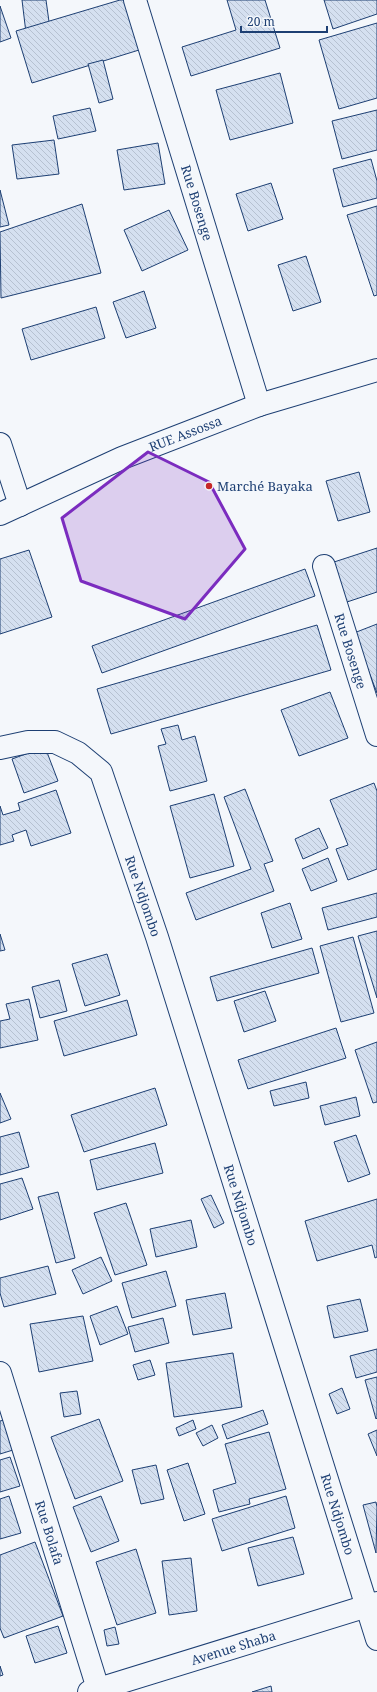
<svg xmlns="http://www.w3.org/2000/svg" width="377" height="1692" font-family="'Noto Serif',serif">
	<style>
		.building { fill: url(#building-back-hatch); stroke: #1d3f73 }
		.lines { fill: none; stroke-linecap: round; stroke-linejoin: round }
		.minor-casing { stroke: #1d3f73; stroke-width: 24 }
		.tertiary-casing { stroke: #1d3f73; stroke-width: 24 }
		.minor { stroke: #f4f7fb; stroke-width: 22 }
		.tertiary { stroke: #f4f7fb; stroke-width: 22 }
		.marked { fill: #7b2cbf; fill-opacity: 0.2; stroke: #7b2cbf; stroke-width: 3; stroke-linejoin: round }
		.poi-dot { fill: #c62828; stroke: #f4f7fb; stroke-width: 1.5 }
		.labels { text-anchor: middle; dominant-baseline: central; stroke-width: 3; stroke-linejoin: round; paint-order: stroke }
		.street-label { font-size: 13px; fill: #1d3f73; stroke: #f4f7fb }
		.poi-label { font-size: 13px; fill: #1d3f73; stroke: #f4f7fb; text-anchor: start }
	</style>
	<defs>
		<pattern id="building-back-hatch" width="6" height="6" patternUnits="userSpaceOnUse"><rect width="6" height="6" fill="#d5e0f0"/><path d="M-1 5l2 2M0 0l6 6M5-1l2 2" fill="none" stroke="#b6c1d1"/></pattern>
	</defs>
	<rect width="100%" height="100%" fill="#f4f7fb"/>
	<g class="building">
		<path d="M22,0H46L50,29L26,33Z"/>
		<path d="M120,0H138L152,46L32,83L16,31Z"/>
		<path d="M227,0H265L280,48L191,76L182,47L236,30Z"/>
		<path d="M324,0H377V14L333,29Z"/>
		<path d="M0,6L11,38L0,42Z"/>
		<path d="M377,23V98L339,109L319,40Z"/>
		<path d="M103,60L113,99L99,103L88,64Z"/>
		<path d="M280,73L293,123L230,140L216,90Z"/>
		<path d="M90,108L96,131L58,139L53,116Z"/>
		<path d="M377,110V150L342,159L332,121Z"/>
		<path d="M54,140L59,174L17,179L12,145Z"/>
		<path d="M158,143L165,184L124,190L117,150Z"/>
		<path d="M371,159L377,181V198L343,207L333,169Z"/>
		<path d="M271,183L283,219L248,231L236,194Z"/>
		<path d="M0,190L9,225L0,227Z"/>
		<path d="M82,204L101,273L1,298L0,232Z"/>
		<path d="M377,206V295L374,296L347,215Z"/>
		<path d="M169,210L188,250L142,271L124,230Z"/>
		<path d="M306,256L321,302L293,311L278,265Z"/>
		<path d="M144,291L156,328L126,338L113,302Z"/>
		<path d="M96,307L105,338L31,360L22,329Z"/>
		<path d="M359,472L370,512L338,521L326,481Z"/>
		<path d="M377,548V592L344,603L331,563Z"/>
		<path d="M29,550L52,617L0,634V559Z"/>
		<path d="M305,569L315,596L102,673L92,646Z"/>
		<path d="M377,624V693L354,633Z"/>
		<path d="M317,625L331,670L111,734L97,689Z"/>
		<path d="M330,692L348,738L299,756L281,710Z"/>
		<path d="M178,725L182,740L195,736L207,781L170,791L158,746L166,744L161,729Z"/>
		<path d="M45,747L58,781L24,793L12,759Z"/>
		<path d="M374,783L377,791V869L348,880L336,849L348,845L330,800Z"/>
		<path d="M245,789L273,861L264,864L274,891L196,920L186,893L251,869L224,797Z"/>
		<path d="M56,790L71,833L31,846L26,830L12,835L14,841L0,845V806L3,815L20,810L18,803Z"/>
		<path d="M214,794L234,866L190,878L170,806Z"/>
		<path d="M319,828L328,848L303,859L295,839Z"/>
		<path d="M328,858L337,881L311,891L302,869Z"/>
		<path d="M377,893V917L328,930L322,908Z"/>
		<path d="M290,903L302,939L272,948L261,913Z"/>
		<path d="M377,931V998L358,936Z"/>
		<path d="M0,934L5,950L0,951Z"/>
		<path d="M353,937L374,1013L341,1022L320,946Z"/>
		<path d="M312,948L319,973L217,1001L210,977Z"/>
		<path d="M107,954L120,995L85,1006L72,964Z"/>
		<path d="M59,980L67,1011L40,1018L32,987Z"/>
		<path d="M265,991L276,1021L244,1032L234,1001Z"/>
		<path d="M29,999L38,1040L0,1048V1021L10,1019L6,1004Z"/>
		<path d="M127,1000L137,1035L64,1056L54,1021Z"/>
		<path d="M336,1028L346,1058L248,1089L238,1060Z"/>
		<path d="M377,1042V1102L373,1103L355,1050Z"/>
		<path d="M306,1082L309,1098L274,1106L270,1091Z"/>
		<path d="M155,1088L167,1125L84,1152L71,1115Z"/>
		<path d="M0,1093L11,1119L0,1123Z"/>
		<path d="M356,1097L360,1116L325,1125L320,1106Z"/>
		<path d="M19,1132L29,1167L0,1175V1137Z"/>
		<path d="M356,1135L370,1174L348,1182L334,1142Z"/>
		<path d="M155,1143L163,1173L97,1190L90,1160Z"/>
		<path d="M22,1178L33,1209L0,1220V1184Z"/>
		<path d="M58,1192L75,1258L56,1263L38,1197Z"/>
		<path d="M211,1195L224,1223L214,1228L201,1199Z"/>
		<path d="M377,1199V1257L375,1258L372,1245L317,1261L305,1221Z"/>
		<path d="M126,1203L147,1265L115,1275L94,1213Z"/>
		<path d="M191,1220L197,1247L156,1257L150,1229Z"/>
		<path d="M101,1257L112,1281L83,1294L72,1270Z"/>
		<path d="M48,1266L56,1294L4,1307L0,1293V1278Z"/>
		<path d="M166,1271L176,1306L132,1318L122,1283Z"/>
		<path d="M225,1293L232,1328L193,1335L186,1300Z"/>
		<path d="M360,1299L368,1331L334,1338L327,1306Z"/>
		<path d="M117,1306L128,1334L100,1345L90,1316Z"/>
		<path d="M83,1316L93,1361L39,1372L30,1324Z"/>
		<path d="M163,1318L169,1343L135,1352L128,1327Z"/>
		<path d="M377,1349V1372L356,1378L350,1356Z"/>
		<path d="M233,1353L242,1407L174,1417L166,1363Z"/>
		<path d="M150,1360L155,1375L138,1380L133,1365Z"/>
		<path d="M377,1377V1418L376,1419L365,1380Z"/>
		<path d="M342,1388L350,1409L337,1414L329,1394Z"/>
		<path d="M77,1391L81,1414L64,1417L60,1393Z"/>
		<path d="M263,1410L268,1424L227,1439L222,1425Z"/>
		<path d="M99,1419L123,1481L75,1499L51,1437Z"/>
		<path d="M4,1420L13,1450L0,1454V1421Z"/>
		<path d="M193,1420L196,1429L179,1436L176,1428Z"/>
		<path d="M212,1425L218,1438L203,1446L196,1433Z"/>
		<path d="M377,1430V1456L368,1434Z"/>
		<path d="M269,1432L286,1489L249,1499L250,1504L219,1512L213,1490L236,1483L225,1444Z"/>
		<path d="M10,1457L20,1486L0,1492V1460Z"/>
		<path d="M188,1463L205,1514L184,1521L167,1470Z"/>
		<path d="M156,1465L164,1499L141,1504L132,1470Z"/>
		<path d="M9,1496L21,1533L0,1539V1499Z"/>
		<path d="M101,1496L119,1541L91,1552L73,1507Z"/>
		<path d="M286,1496L295,1528L222,1551L212,1519Z"/>
		<path d="M376,1502L377,1507L376,1553L363,1505Z"/>
		<path d="M293,1537L304,1574L258,1586L248,1548Z"/>
		<path d="M35,1542L63,1616L4,1638L0,1628V1555Z"/>
		<path d="M136,1549L156,1613L117,1625L96,1562Z"/>
		<path d="M191,1558L197,1611L169,1615L162,1561Z"/>
		<path d="M58,1626L67,1653L35,1663L26,1636Z"/>
		<path d="M115,1627L119,1644L107,1646L104,1630Z"/>
		<path d="M0,1666L3,1675L0,1676Z"/>
		<path d="M271,1686L272,1692H252Z"/>
	</g>
	<g class="lines">
		<defs>
			<g id="minor">
				<path id="s1" d="M135,0L259,405"/>
				<path d="M0,444L20,505"/>
				<path id="s2" d="M324,566L377,735"/>
				<path id="s3" d="M0,748L28,742H55L78,753L101,772L157,937L377,1639"/>
				<path id="s4" d="M0,1373L99,1692"/>
			</g>
			<g id="tertiary">
				<path id="s5" d="M0,514L122,458L259,405L377,370"/>
				<path id="s6" d="M89,1692L377,1603"/>
			</g>
		</defs>
		<use href="#minor" class="minor-casing"/>
		<use href="#tertiary" class="tertiary-casing"/>
		<use href="#minor" class="minor"/>
		<use href="#tertiary" class="tertiary"/>
	</g>
	<path class="marked" d="M148,452L209,482L245,549L185,619L81,581L62,518Z"/>
	<circle class="poi-dot" cx="209" cy="486" r="4"/>
	<g class="labels">
		<g class="street-label">
			<text stroke="none"><textPath href="#s1" startOffset="212">Rue Bosenge</textPath></text>
			<text stroke="none"><textPath href="#s5" startOffset="202">RUE Assossa</textPath></text>
			<text stroke="none"><textPath href="#s2" startOffset="89">Rue Bosenge</textPath></text>
			<text stroke="none"><textPath href="#s3" startOffset="242">Rue Ndjombo</textPath></text>
			<text stroke="none"><textPath href="#s3" startOffset="566">Rue Ndjombo</textPath></text>
			<text stroke="none"><textPath href="#s3" startOffset="890">Rue Ndjombo</textPath></text>
			<text stroke="none"><textPath href="#s4" startOffset="167">Rue Bolafa</textPath></text>
			<text stroke="none"><textPath href="#s6" startOffset="151">Avenue Shaba</textPath></text>
		</g>
		<g class="poi-label">
			<text x="217" y="486">Marché Bayaka</text>
		</g>
	</g>
	<path d="M241 26v6h86v-6" fill="none" stroke="#1d3f73" stroke-width="2"/>
	<text x="247" y="26" font-size="12" fill="#1d3f73" stroke="#f4f7fb" stroke-width="3" paint-order="stroke">20 m</text>
</svg>
